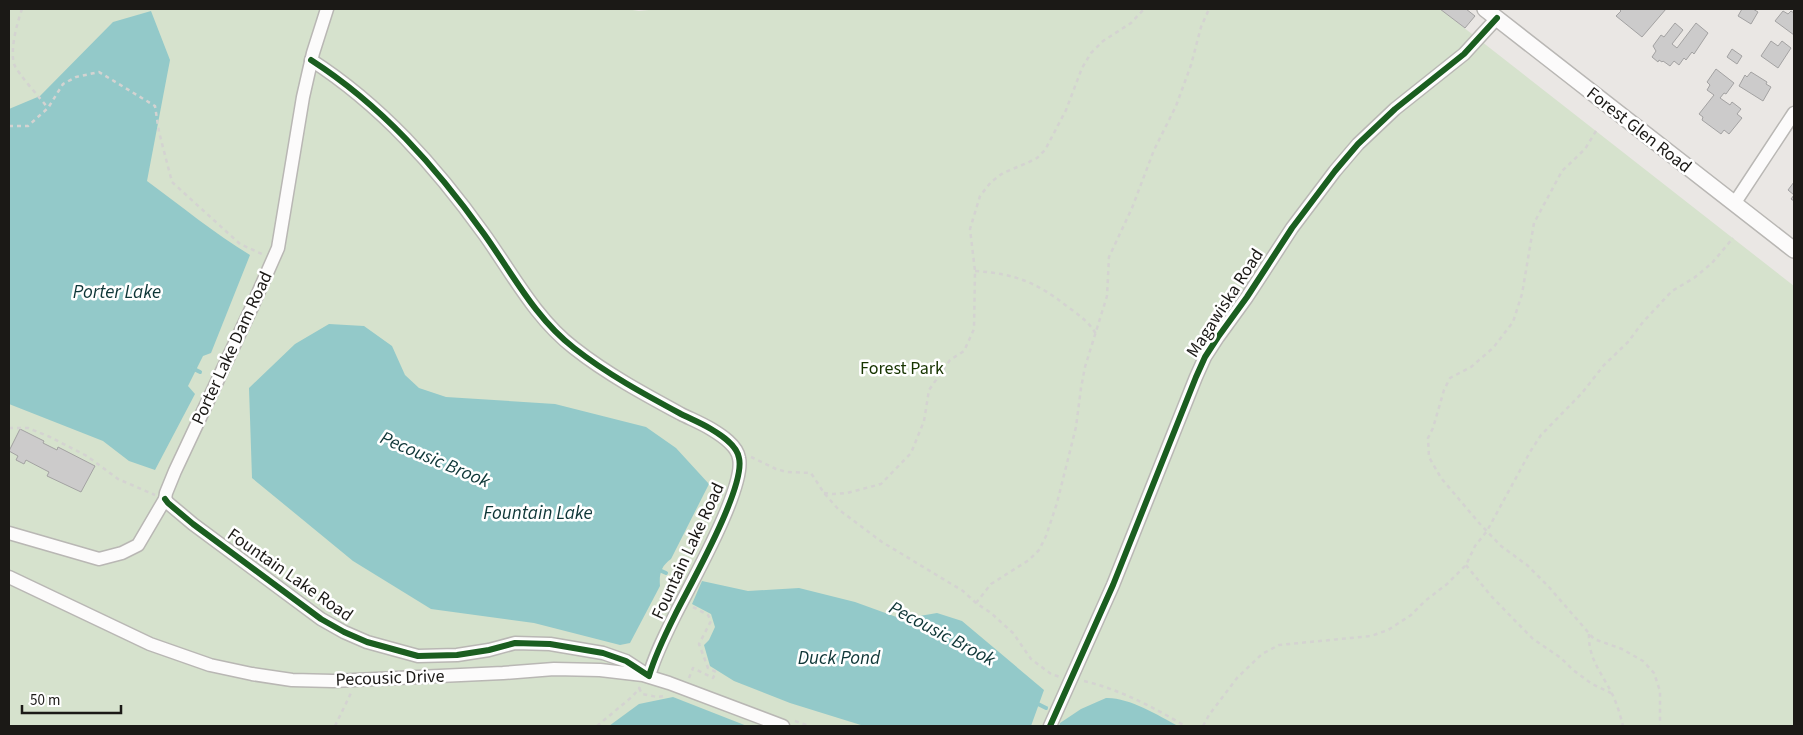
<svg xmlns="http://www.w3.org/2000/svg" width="1803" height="735" font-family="'Source Sans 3',sans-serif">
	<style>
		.green { fill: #d6e2cd }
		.water { fill: #93c9c9 }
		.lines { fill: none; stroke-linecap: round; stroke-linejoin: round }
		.stream { stroke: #93c9c9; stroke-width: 4 }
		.building { fill: #cccbcb; stroke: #a3a2a2 }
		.minor-casing { stroke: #b9b7b4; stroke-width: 15 }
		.tertiary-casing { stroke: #b9b7b4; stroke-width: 18 }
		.path { stroke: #d4d3d1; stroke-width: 2.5; stroke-dasharray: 4 4; stroke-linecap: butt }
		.minor { stroke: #fcfbfb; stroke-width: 12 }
		.tertiary { stroke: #fcfbfb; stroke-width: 15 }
		.cycleway-casing { stroke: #fff; stroke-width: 9 }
		.cycleway { stroke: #1b5e20; stroke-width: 6 }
		.labels { text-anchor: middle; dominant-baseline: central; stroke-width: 5; stroke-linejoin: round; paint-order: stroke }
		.street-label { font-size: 18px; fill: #1b1916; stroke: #fff }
		.park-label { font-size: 18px; fill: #173400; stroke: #fff }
		.water-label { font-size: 19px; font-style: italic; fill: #0e3637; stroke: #fff }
	</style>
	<rect width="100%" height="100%" fill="#eae7e4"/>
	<path class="green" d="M9,9H626L639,11L658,9H1440L1794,286V726H9Z"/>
	<g class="water">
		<path d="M151,11L170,60L147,181C181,206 214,233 250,255L211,353L203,356L188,386L195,394L155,470L129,461L103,441L9,404V109L40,96L113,22Z"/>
		<path d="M329,324L364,326L392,346L405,375L419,388L446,397L555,404L646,427L676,448L709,484L671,559C661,566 659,574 660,586L630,643L620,645L534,623L431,609L353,561L252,478L249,388L295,344Z"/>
		<path d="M702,581L748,591L799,588L855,602L902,619L937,613L962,621L1044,690L1031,726H864L790,703L734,681L710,666L704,645L709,640L715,627L711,614L692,604Z"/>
		<path d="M673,697L747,726H609L639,704Z"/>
		<path d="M1106,698C1128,697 1158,715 1178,726H1059L1060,723L1081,709Z"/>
	</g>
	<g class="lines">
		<g class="stream">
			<path d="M192,368L200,372"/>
			<path d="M657,569L666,573"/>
			<path d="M1036,703L1046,708"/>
		</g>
	</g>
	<g class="building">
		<path d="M1440,9H1466L1475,16L1465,28Z"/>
		<path d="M1619,9H1666L1642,37L1616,16L1621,11Z"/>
		<path d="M1742,9H1753L1758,12L1751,24L1738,16Z"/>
		<path d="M1783,11L1788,14L1791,11L1794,13V35L1775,21Z"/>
		<path d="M1675,23L1683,30L1672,44L1677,48L1696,23L1708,33L1694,54L1692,52L1686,60L1684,58L1679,65L1674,61L1670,66L1663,61L1662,62L1659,60L1658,62L1652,57L1656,51L1653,46L1661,35L1664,37Z"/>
		<path d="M1771,41L1778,46L1782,41L1791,48L1778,68L1761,56Z"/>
		<path d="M1732,49L1742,56L1737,64L1727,57Z"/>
		<path d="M1716,69L1734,83L1726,94L1724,93L1720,98L1730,105L1732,102L1741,109L1737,114L1742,118L1729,134L1724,130L1721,134L1702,120L1703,117L1699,114L1714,95L1707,90L1710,85L1707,82Z"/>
		<path d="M1751,72L1767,82L1766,84L1771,87L1763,101L1739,86L1745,75L1747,77Z"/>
		<path d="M1794,182V201L1791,199L1794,195L1788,190Z"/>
		<path d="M20,429L44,441L43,443L57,450L58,447L95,466L81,492L47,476L49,472L26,460L24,464L16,460L18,456L9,451Z"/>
	</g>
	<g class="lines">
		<defs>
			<g id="minor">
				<path d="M1734,204L1794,113"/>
				<path d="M165,499L168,503L193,524L321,619L344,632L367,642L418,656L457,655L489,650L515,643L550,644L603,653L626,661L649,676C655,655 665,635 675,615C690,585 746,487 739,458C737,445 721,435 711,429C701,423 691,419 681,414C644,394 607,374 574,348C535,318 512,273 484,234C436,167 381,105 311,60"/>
				<path d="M9,533L99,559L122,553L138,545L165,499L166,493L175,471L252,307L278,248L303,97L313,53L327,9"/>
				<path d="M9,577L150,644L210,665L252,674L292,680L333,681L503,673L554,669L600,670L643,675L669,683L783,726"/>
				<path d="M1050,726L1113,585L1196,377L1205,357L1218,337L1247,297L1292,228L1335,171L1358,144L1395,109L1464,54L1497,18"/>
			</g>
			<path id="tertiary" d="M1485,9L1794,250"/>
		</defs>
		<use href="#minor" class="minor-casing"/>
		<use href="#tertiary" class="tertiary-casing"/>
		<g class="path">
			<path d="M22,9C17,23 10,49 14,64C18,74 41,99 48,108"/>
			<path d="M9,126H28L48,108L63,84L76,77L99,72L155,106L159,132L172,182L240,244L262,254"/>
			<path d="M1596,131L1585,149L1562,171L1534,223L1522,294L1513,322L1493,348L1471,367L1450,378L1444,390L1433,428L1428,438L1429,457L1441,478L1480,524L1501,546L1527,565L1548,586L1594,639L1622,649L1643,661L1654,673L1660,691V726"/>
			<path d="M975,271C1016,274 1036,282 1068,307C1079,315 1089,322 1096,334"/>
			<path d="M9,428H28L50,437L87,456L118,479L155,495"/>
			<path d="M751,457L776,469L787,472L811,473L824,493L838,509L882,542L963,591L976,603L991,613L1013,633L1031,659L1051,674L1060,677"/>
			<path d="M824,493L833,494L847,493L881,484L911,453L924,421L929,390L950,360L964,351L974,329L975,271L970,229L980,196L991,182L1003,173L1027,163L1037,158L1045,150L1066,110L1082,68L1091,53L1103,41L1131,23L1144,9"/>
			<path d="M1466,565L1491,596L1533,639L1561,658L1573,670L1592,684L1611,693"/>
			<path d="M976,603L991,584L1029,560L1039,550L1046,536L1057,503L1076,427L1081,388L1085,367L1107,296L1109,257L1132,208L1154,150L1176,106L1191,65L1201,27L1209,9"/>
			<path d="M1589,634C1588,663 1607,678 1616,703C1619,710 1621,719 1623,726"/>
			<path d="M689,678L693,668L713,678L716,672L708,668L699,644L711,621L708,615L693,607"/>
			<path d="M1084,681C1121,690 1153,707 1185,726"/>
			<path d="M639,688L642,694L657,697L666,696"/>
			<path d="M795,721L809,726"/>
			<path d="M335,726L351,693"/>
			<path d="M597,726L633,696L640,687"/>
			<path d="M1203,726L1209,715L1237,678L1262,654L1279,645L1371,636L1388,630L1411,615L1425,601L1447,584L1466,565L1475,546L1487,531L1530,452L1541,435L1582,393L1604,365L1628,342L1643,322L1672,291L1694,278L1712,263L1733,238"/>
		</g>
		<use href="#minor" class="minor"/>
		<use href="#tertiary" class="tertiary"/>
		<defs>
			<g id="cycleway">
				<path d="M165,499L168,503L193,524L321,619L344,632L367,642L418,656L457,655L489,650L515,643L550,644L603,653L626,661L649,676C655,655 665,635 675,615C690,585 746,487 739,458C737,445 721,435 711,429C701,423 691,419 681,414C644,394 607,374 574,348C535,318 512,273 484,234C436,167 381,105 311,60"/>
				<path d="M1050,726L1113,585L1196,377L1205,357L1218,337L1247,297L1292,228L1335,171L1358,144L1395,109L1464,54L1497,18"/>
			</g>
		</defs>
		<use href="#cycleway" class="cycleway-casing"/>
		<use href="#cycleway" class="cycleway"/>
	</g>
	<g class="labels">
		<g class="street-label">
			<text transform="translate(1639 130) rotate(38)">Forest Glen Road</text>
			<text transform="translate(1225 303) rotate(-57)">Magawiska Road</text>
			<text transform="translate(232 348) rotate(-65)">Porter Lake Dam Road</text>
			<text transform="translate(688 551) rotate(-65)">Fountain Lake Road</text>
			<text transform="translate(290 575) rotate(35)">Fountain Lake Road</text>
			<text transform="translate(390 678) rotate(-2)">Pecousic Drive</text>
		</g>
		<g class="park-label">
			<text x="902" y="368">Forest Park</text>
		</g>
		<g class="water-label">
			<text x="117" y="292">Porter Lake</text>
			<text transform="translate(435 460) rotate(23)">Pecousic Brook</text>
			<text x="538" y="513">Fountain Lake</text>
			<text transform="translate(942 634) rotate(28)">Pecousic Brook</text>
			<text x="839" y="658">Duck Pond</text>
		</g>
	</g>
	<rect width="1803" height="735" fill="none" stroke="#1b1916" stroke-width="20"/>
	<path d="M22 705v8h99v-8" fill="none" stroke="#1b1916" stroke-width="2.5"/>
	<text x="30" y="705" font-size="15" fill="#1b1916" stroke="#ffffff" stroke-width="4" paint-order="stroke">50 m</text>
</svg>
